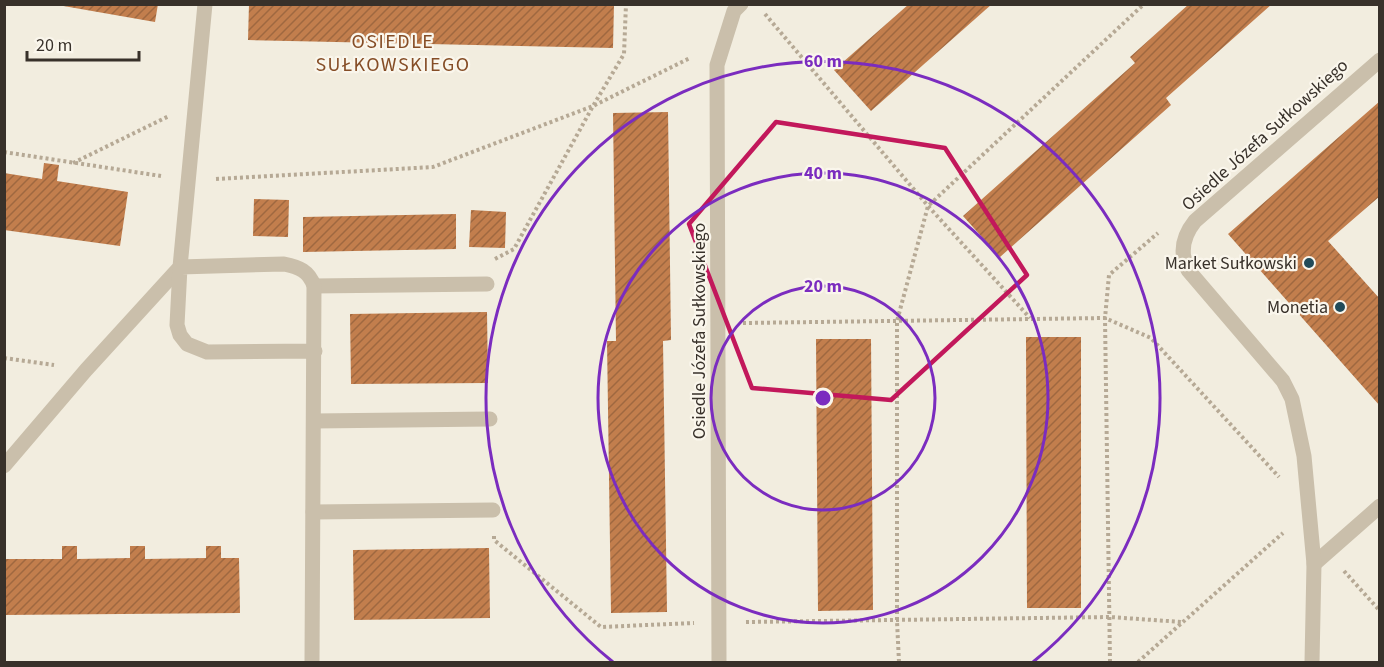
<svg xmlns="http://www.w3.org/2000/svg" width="1384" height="667" font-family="'Source Sans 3',sans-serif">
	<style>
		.building { fill: url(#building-hatch) }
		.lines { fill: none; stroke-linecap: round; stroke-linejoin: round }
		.path { stroke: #b6a995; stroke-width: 4; stroke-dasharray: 3 3; stroke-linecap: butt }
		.service { stroke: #cabfab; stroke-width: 15 }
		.minor { stroke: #cabfab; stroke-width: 15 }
		.marked { fill: none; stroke: #c2185b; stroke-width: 4.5; stroke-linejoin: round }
		.ring { fill: none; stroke: #7b2cbf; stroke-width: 3 }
		.poi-dot { fill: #214b59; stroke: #faf6ec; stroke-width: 2 }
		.labels { text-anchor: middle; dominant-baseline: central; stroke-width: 4.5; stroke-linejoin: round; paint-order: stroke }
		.street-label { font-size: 18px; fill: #38312a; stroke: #faf6ec }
		.poi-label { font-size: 18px; fill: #38312a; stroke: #faf6ec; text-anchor: end }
		.neighbourhood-label { font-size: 20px; letter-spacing: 1.5px; fill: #854d26; stroke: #faf6ec }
		.centre { fill: #7b2cbf; stroke: #faf6ec; stroke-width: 3 }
		.ring-label { font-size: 18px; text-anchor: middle; font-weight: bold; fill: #7b2cbf; stroke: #faf6ec; stroke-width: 4.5; stroke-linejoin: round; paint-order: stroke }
	</style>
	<defs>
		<pattern id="building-hatch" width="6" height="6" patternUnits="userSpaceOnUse" patternTransform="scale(1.5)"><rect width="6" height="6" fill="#c27e4d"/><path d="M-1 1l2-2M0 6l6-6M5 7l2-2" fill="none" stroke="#9f6840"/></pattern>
	</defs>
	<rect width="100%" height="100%" fill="#f2eddf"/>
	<g class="building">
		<path d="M52,4H158L155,22Z"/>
		<path d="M249,4H614L613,48L248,40Z"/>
		<path d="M909,4H992L871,111L834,70Z"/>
		<path d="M1189,4H1272L1166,98L1171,105L1000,257L963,216L1135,63L1130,57Z"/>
		<path d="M1380,101V196L1328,241L1380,299V406L1228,234Z"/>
		<path d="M668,112L671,340L663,341L667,612L611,613L607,341H616L613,113Z"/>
		<path d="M44,163L59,165L57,181L128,192L120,246L4,230V173L42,179Z"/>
		<path d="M254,199L289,200L288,237L253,236Z"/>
		<path d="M471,210L506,212L505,248L469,247Z"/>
		<path d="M456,214V249L303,252V217Z"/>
		<path d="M487,312L488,383L351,384L350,314Z"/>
		<path d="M1026,337H1081V608H1027Z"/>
		<path d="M816,339H871L873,610L818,611Z"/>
		<path d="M62,546H77V559L130,558V546H145V559L206,558V546H221V558H239L240,613L4,615V559H62Z"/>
		<path d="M489,548L490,618L354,620L353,550Z"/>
	</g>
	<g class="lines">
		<g class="path">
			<path d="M765,14L928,206L1030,318"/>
			<path d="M4,152L161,176"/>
			<path d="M73,163L169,116"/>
			<path d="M216,179L433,167L593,106L690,58"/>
			<path d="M495,259L514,249L593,106L624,54L626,4"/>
			<path d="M743,323L1105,318L1151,338L1279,477"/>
			<path d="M4,358L54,365"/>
			<path d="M494,536V540L601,627L694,623"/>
			<path d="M1344,571L1380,611"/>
			<path d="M746,622L1110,617L1182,622"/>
			<path d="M899,662L897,621V321L928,206L1144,4"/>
			<path d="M1110,662L1105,318L1109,275L1158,233"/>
			<path d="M1138,662L1283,533"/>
		</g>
		<g class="service">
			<path d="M314,286L487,284"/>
			<path d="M314,421L490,419"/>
			<path d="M313,512L493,510"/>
		</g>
		<g class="minor">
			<path d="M4,466L86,370L180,267L205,4"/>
			<path d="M1314,564L1380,506"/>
			<path d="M312,662L314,286C309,271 299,267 284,264L180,267L177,325L180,335L187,344L207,352L315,351"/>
			<path d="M719,662L717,65L734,11L741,4"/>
			<path d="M1312,662L1314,564L1304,456L1292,399L1283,381L1188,270C1179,252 1183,236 1195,221L1380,60"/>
		</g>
	</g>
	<path class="marked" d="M776,122L945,148L1027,275L891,400L752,388L689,224Z"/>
	<g class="ring">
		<circle cx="823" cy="398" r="112"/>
		<circle cx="823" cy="398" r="225"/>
		<path d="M613 662A337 337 0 1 1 1033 662"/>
	</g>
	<g class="poi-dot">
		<circle cx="1309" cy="263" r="6"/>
		<circle cx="1340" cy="307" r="6"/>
	</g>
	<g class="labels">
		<g class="street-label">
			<text transform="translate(1265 135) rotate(-42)">Osiedle Józefa Sułkowskiego</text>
			<text transform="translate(699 331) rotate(-90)">Osiedle Józefa Sułkowskiego</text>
		</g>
		<g class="poi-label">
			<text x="1297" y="263">Market Sułkowski</text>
			<text x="1328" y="307">Monetia</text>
		</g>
		<g class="neighbourhood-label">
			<text x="393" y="42">OSIEDLE<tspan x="393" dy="23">SUŁKOWSKIEGO</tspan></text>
		</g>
	</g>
	<circle cx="823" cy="398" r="9" class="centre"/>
	<g class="ring-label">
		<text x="823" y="67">60 m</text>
		<text x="823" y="179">40 m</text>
		<text x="823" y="292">20 m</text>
	</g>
	<rect width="1384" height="667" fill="none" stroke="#38312a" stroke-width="12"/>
	<path d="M27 51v9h112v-9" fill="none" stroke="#38312a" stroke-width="3"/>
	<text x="36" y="51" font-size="18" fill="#38312a" stroke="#faf6ec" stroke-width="4.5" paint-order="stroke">20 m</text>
</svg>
